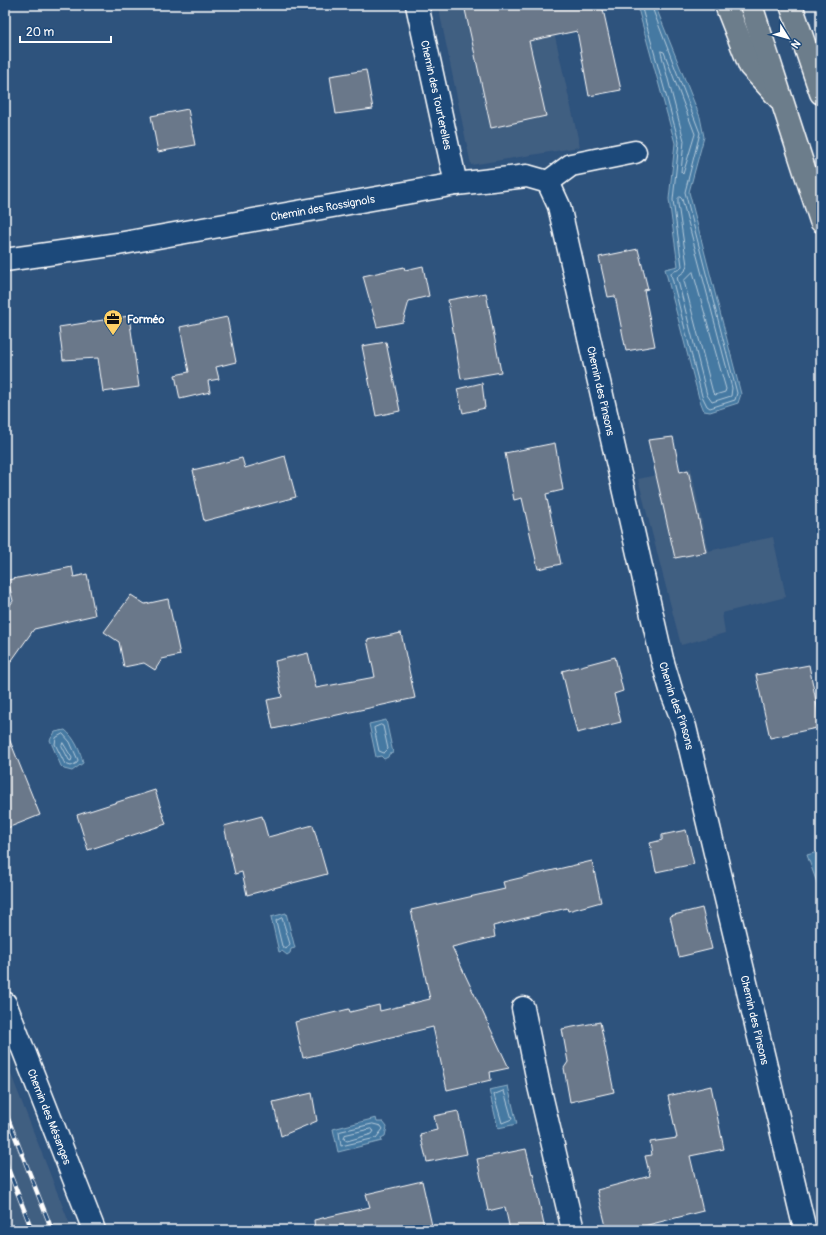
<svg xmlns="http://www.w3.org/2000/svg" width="826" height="1235" font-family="Pangolin,sans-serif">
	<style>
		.built { fill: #405e81 }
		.water { fill: #4479a2; stroke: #8fafc7 }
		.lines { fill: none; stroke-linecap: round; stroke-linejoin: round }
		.shore { stroke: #b4c9da; stroke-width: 1 }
		.building { fill: #6b788a; stroke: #fff }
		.minor-casing { stroke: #fff; stroke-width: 25 }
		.motorway-casing { stroke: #fff; stroke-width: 25 }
		.minor { stroke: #1f4a7a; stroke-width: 22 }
		.motorway { stroke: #6c7d8b; stroke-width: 22 }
		.rail-casing { stroke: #fff; stroke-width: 4.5 }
		.rail { stroke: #1f4a7a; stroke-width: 3; stroke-dasharray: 9; stroke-linecap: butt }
		.labels { text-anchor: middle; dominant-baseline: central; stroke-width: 3.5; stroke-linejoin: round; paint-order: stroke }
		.street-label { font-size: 11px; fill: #fff; stroke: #1f4a7a }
		.poi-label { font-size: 11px; font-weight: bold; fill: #fff; stroke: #1f4a7a; text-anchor: start }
	</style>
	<rect width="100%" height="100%" fill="#2e537d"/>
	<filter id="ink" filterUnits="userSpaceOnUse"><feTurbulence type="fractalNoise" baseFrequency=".025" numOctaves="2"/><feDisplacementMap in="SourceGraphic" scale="8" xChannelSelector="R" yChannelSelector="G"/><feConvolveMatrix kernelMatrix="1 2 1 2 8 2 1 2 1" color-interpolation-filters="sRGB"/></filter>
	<g filter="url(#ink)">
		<g class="built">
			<path d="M438,5H548L580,147L471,165Z"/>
			<path d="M691,468L708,551L773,537L786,597L722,613L725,633L681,645L638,479Z"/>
			<path d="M5,1059L72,1230L5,1229Z"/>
		</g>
		<g class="water">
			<path d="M637,5H655L700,117L704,137L689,192L741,394L738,403L710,412L704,411L699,398L665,269L678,266L669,199L675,143Z"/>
			<path d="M386,720L393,753L389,754L388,757L384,759L381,756L376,757L369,724Z"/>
			<path d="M65,730C74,737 81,752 83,763L72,771L64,769L61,766L50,740L55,732Z"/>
			<path d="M821,851V894L807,855Z"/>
			<path d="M286,913L295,948L291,949L290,953L287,955L282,951L279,952L271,917Z"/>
			<path d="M508,1086L517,1124L498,1128L489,1090Z"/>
			<path d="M376,1118L377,1122H383L387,1127L385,1136L381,1138L382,1141L338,1152L333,1129Z"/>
		</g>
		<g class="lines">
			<g class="shore">
				<path d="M641,5L679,142L673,200L682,266L680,269L672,272L671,274L702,396L707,406L710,408L735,400L737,393L685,192L700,133L651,5"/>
				<path d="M661,51L664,52L695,134L683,174L681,172L684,141Z"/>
				<path d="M680,197L682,199L732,388L731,396L712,402L707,395L677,277L685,271L687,265L678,204V199Z"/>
				<path d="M693,272L726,389L725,392L715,395L713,393L684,281Z"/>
				<path d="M381,725L383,726L388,749L384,753L379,751L374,728Z"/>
				<path d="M63,734L70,742L78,760L77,763L71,766L65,764L55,744L56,738Z"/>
				<path d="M63,743L72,758L71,761L69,760L62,746Z"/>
				<path d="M282,918L290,944L286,949L282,946L276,921Z"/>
				<path d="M504,1091L512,1119L502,1123L494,1095Z"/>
				<path d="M373,1124L381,1126L383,1129L376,1138L341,1146L339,1132Z"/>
				<path d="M371,1129L374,1131L372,1134L347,1141L344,1139L345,1135Z"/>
			</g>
		</g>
		<g class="building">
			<path d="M464,5H602L621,90L589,96L577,31L529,41L546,116L491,128Z"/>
			<path d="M366,70L373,109L336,114L330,76Z"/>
			<path d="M188,109L195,145L158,152L151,116Z"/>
			<path d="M638,249L648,289L644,290L655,346L626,351L615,296L608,297L599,257Z"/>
			<path d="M423,266L429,296L409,301L403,322L377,327L363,276L404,267L405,270Z"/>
			<path d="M486,293L501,372L461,379L448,300Z"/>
			<path d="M129,316L139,387L103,392L98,358L63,360L59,327Z"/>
			<path d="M227,317L236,362L216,367L219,379L208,381L210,392L180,399L175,375L189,372L180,327Z"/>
			<path d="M386,342L400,411L376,416L362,346Z"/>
			<path d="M482,383L485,408L463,413L457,389Z"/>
			<path d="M673,437L680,472L688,470L706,552L675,558L648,440Z"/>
			<path d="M555,443L563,490L546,494L561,564L538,569L522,498L514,500L505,453Z"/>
			<path d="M285,456L296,497L204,521L193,470L242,458L245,468Z"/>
			<path d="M72,567L74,577L87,574L95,615L34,629L5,670V612L13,601L8,580Z"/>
			<path d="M131,595L145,604L168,599L180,655L162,659L155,670L144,663L124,667L119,642L104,632Z"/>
			<path d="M401,633L415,698L273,729L267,700L282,697L275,661L308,653L316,688L375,677L367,640Z"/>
			<path d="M615,657L623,691L614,694L621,722L577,733L562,671Z"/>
			<path d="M809,665L821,727L770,738L756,675Z"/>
			<path d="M6,731L40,815L5,829V732Z"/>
			<path d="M155,790L166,824L88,850L77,815Z"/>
			<path d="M262,816L268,837L313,825L327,874L247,895L242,872L235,874L224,826Z"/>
			<path d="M686,830L694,864L656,872L650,843L662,840V835Z"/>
			<path d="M592,861L601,902L568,911L567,908L493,926L495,937L452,947L509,1068L490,1072L491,1080L447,1090L433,1027L303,1058L295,1022L349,1009L350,1012L379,1005L380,1011L430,999L411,910L505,889L503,882Z"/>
			<path d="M702,908L712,949L679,957L670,916Z"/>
			<path d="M600,1022L614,1092L570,1102L564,1068L568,1062L562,1029Z"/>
			<path d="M711,1086L724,1149L690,1156L703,1211L644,1226L645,1230H607L597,1190L650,1176L645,1156L652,1155L650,1142L677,1138L668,1096Z"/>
			<path d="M312,1093L317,1121L281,1136L273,1102Z"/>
			<path d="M458,1111L467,1154L427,1162L420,1134L437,1130L434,1116Z"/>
			<path d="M526,1149L532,1174L533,1173L545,1230H510L505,1207L488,1211L477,1159Z"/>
			<path d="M422,1181L433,1230H315L314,1220L370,1207L366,1194Z"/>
		</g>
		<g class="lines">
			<defs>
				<g id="minor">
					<path id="s1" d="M417,5L456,184"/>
					<path id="s2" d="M548,182L559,206L662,659L672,693L685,727L805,1230"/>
					<path id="s3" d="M5,260L118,244L456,184L527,176L548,182L571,165L635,152"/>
					<path id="s4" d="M5,1003L94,1230"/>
					<path d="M523,1008L539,1086L573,1230"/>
				</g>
				<g id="motorway">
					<path d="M726,5L750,66L779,98"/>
					<path d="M751,5L821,221"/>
					<path d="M791,5L821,93"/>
				</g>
			</defs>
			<use href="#minor" class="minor-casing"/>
			<use href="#motorway" class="motorway-casing"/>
			<use href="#minor" class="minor"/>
			<use href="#motorway" class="motorway"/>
			<defs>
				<g id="rail">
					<path d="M5,1111L52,1230"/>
					<path d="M5,1161L32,1230"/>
				</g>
			</defs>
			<use href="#rail" class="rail-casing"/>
			<use href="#rail" class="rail"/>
		</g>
	</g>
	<defs>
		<symbol id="office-pin" viewBox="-11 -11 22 30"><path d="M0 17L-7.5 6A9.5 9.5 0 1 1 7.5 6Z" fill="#ffd166" stroke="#1f4a7a"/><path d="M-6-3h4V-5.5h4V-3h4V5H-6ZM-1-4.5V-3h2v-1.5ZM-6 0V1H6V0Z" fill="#111"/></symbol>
	</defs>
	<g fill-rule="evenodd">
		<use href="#office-pin" x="102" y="308" width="22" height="30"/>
	</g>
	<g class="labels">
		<g class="street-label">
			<text stroke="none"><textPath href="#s1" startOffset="92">Chemin des Tourterelles</textPath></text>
			<text stroke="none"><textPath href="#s3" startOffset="322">Chemin des Rossignols</textPath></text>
			<text stroke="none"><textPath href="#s2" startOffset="216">Chemin des Pinsons</textPath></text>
			<text stroke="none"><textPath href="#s2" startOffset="540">Chemin des Pinsons</textPath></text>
			<text stroke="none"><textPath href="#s2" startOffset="864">Chemin des Pinsons</textPath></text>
			<text stroke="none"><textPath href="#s4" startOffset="122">Chemin des Mésanges</textPath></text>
		</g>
		<g class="poi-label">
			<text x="127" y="319">Forméo</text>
		</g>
	</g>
	<rect width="826" height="1235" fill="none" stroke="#1f4a7a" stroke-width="20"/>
	<rect x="10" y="10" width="806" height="1215" fill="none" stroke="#fff" stroke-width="1.5" filter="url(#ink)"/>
	<g transform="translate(788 38) rotate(127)" stroke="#1f4a7a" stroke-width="3" paint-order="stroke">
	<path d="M0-3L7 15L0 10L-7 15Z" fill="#ffffff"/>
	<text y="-6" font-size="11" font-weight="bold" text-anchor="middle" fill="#ffffff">N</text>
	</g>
	<path d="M20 36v6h91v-6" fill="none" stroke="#ffffff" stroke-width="2"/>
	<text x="26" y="36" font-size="12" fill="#ffffff" stroke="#1f4a7a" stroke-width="3" paint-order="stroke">20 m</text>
</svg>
